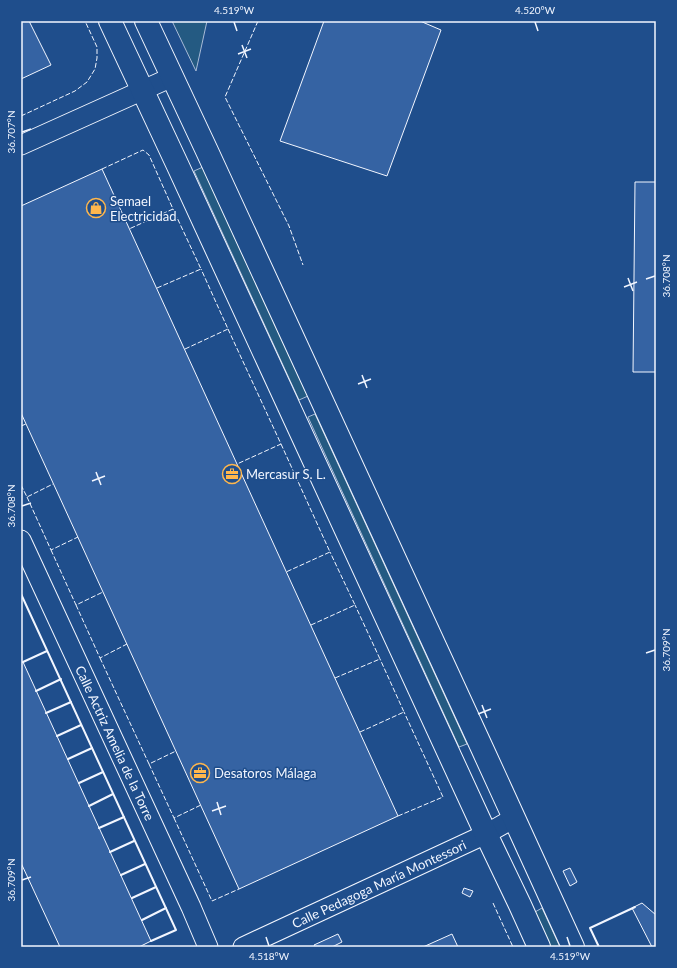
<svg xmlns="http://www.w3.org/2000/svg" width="677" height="968" font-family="Lato,sans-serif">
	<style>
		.green { fill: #245a82; stroke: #a8bbd7 }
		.building { fill: #3563a3; stroke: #f2f6ff }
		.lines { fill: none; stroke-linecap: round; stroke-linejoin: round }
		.street-casing { stroke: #f2f6ff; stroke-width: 21 }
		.secondary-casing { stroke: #f2f6ff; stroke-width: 24 }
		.street { stroke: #1f4e8c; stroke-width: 19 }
		.secondary { stroke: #1f4e8c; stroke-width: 22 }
		.fence { stroke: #f2f6ff; stroke-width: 1; stroke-dasharray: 5 2; stroke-linecap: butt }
		.wall { stroke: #f2f6ff; stroke-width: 2 }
		.ticks { fill: none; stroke: #f2f6ff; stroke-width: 1.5 }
		.labels { text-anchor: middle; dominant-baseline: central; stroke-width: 3; stroke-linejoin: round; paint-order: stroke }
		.poi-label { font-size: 13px; fill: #f2f6ff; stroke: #1f4e8c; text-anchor: start }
		.street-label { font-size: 13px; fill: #f2f6ff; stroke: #1f4e8c }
		.neatline { fill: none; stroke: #f2f6ff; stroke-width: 1.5 }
		.ticks-label { font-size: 10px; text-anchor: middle; fill: #f2f6ff }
	</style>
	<rect width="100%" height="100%" fill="#1f4e8c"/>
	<g class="green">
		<path d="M172,21H207L196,71Z"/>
		<path d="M203,167L308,396L299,400L194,171Z"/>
		<path d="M315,414L467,744L459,747L308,417Z"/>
		<path d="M542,908L560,947H551L535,912Z"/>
	</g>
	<g class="building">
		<path d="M21,21H29L51,65L21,79Z"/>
		<path d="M324,21H420L441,30L387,176L280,141Z"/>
		<path d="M102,169L398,816L239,889L21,413V206Z"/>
		<path d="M635,182H656V372H633Z"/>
		<path d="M23,662L151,941L139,947H60L21,863V663Z"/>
		<path d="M570,868L577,882L570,886L563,871Z"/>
		<path d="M464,888L473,891L470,897L462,893Z"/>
		<path d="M642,903L656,915V947H652L632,908Z"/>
		<path d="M338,934L342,942L332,947H315L314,945Z"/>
		<path d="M452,934L458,947H423Z"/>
	</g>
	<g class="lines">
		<defs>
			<g id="street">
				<path d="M21,145L172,77"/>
				<path d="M21,540L191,907L208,947"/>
				<path d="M243,947L486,834L514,818"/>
			</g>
			<g id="secondary">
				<path d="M110,21L178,166L486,834L520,905L539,947"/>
				<path d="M146,21L207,151L482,748L573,947"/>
			</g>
		</defs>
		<use href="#street" class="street-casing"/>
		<use href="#secondary" class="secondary-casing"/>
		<use href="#street" class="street"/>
		<use href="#secondary" class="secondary"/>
		<g class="fence">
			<path d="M258,21L225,97L289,226L303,265"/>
			<path d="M21,116L75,91L87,82L95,69L97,58V47L85,21"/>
			<path d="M102,169L143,150L149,155L173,209L129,229"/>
			<path d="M157,288L201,269L173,209"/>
			<path d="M228,329L281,444L237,464"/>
			<path d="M185,349L228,329L201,269"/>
			<path d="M21,426L26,424"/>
			<path d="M281,444L330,552L286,572"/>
			<path d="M21,485L27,497L53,484"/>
			<path d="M27,497L51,550L78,537"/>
			<path d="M51,550L76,605L103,592"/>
			<path d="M76,605L100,658L127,644"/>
			<path d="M311,625L355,605L330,552"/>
			<path d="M100,658L149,764L176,751"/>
			<path d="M335,678L380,659L355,605"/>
			<path d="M360,732L404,712L380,659"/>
			<path d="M149,764L174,818L201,805"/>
			<path d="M398,816L443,797L404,712"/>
			<path d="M174,818L212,901L239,889"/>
			<path d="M493,903L513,947"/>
		</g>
		<g class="wall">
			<path d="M21,594L176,930L151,941"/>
			<path d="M23,662L47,651"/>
			<path d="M36,691L61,679"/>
			<path d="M46,713L71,702"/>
			<path d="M57,736L81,725"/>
			<path d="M68,759L92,748"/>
			<path d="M79,783L103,772"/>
			<path d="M89,806L113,794"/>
			<path d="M99,828L124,817"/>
			<path d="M110,852L134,841"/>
			<path d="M121,875L145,864"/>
			<path d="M132,898L156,887"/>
			<path d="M142,920L166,908"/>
			<path d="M599,947L590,928L635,907"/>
		</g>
	</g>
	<path class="ticks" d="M234,22L237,31M535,22L538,31M242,45L247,58M238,54L251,49M22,132L31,129M628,278L633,291M646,279L655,276M624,287L637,282M362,375L367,388M358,384L371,379M96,472L101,485M92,481L105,476M22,506L31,503M646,653L655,650M482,705L487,718M478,714L491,709M217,802L221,815M212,811L226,806M22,880L31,877M266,937L269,946M567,937L570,946"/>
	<defs>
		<symbol id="shop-ring" viewBox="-11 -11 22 22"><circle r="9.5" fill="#1f4e8c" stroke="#ffb74d" stroke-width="1.5"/><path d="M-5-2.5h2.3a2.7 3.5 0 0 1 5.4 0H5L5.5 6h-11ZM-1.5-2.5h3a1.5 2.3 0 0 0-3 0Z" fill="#ffb74d"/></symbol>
		<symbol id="office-ring" viewBox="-11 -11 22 22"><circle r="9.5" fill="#1f4e8c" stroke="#ffb74d" stroke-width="1.5"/><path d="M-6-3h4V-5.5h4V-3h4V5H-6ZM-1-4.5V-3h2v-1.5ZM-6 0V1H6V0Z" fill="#ffb74d"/></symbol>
	</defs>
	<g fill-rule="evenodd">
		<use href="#shop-ring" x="85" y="197" width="22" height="22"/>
		<use href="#office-ring" x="221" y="463" width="22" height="22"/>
		<use href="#office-ring" x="189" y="762" width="22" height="22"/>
	</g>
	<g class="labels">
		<g class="poi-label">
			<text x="110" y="201">Semael<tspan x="110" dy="15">Electricidad</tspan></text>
			<text x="246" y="474">Mercasur S. L.</text>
			<text x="214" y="773">Desatoros Málaga</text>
		</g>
		<g class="street-label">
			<text transform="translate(115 743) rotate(65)">Calle Actriz Amelia de la Torre</text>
			<text transform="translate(379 884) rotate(-25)">Calle Pedagoga María Montessori</text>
		</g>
	</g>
	<rect width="677" height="968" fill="none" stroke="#1f4e8c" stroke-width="44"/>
	<rect x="22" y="22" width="633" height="924" class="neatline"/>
	<g class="ticks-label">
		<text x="234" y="14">4.519°W</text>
		<text x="535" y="14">4.520°W</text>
		<text transform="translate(11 132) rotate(-90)" y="4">36.707°N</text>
		<text transform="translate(666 276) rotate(-90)" y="4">36.708°N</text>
		<text transform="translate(11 506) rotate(-90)" y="4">36.708°N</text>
		<text transform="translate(666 650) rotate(-90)" y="4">36.709°N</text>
		<text transform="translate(11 880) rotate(-90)" y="4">36.709°N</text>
		<text x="269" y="960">4.518°W</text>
		<text x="570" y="960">4.519°W</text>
	</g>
</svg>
